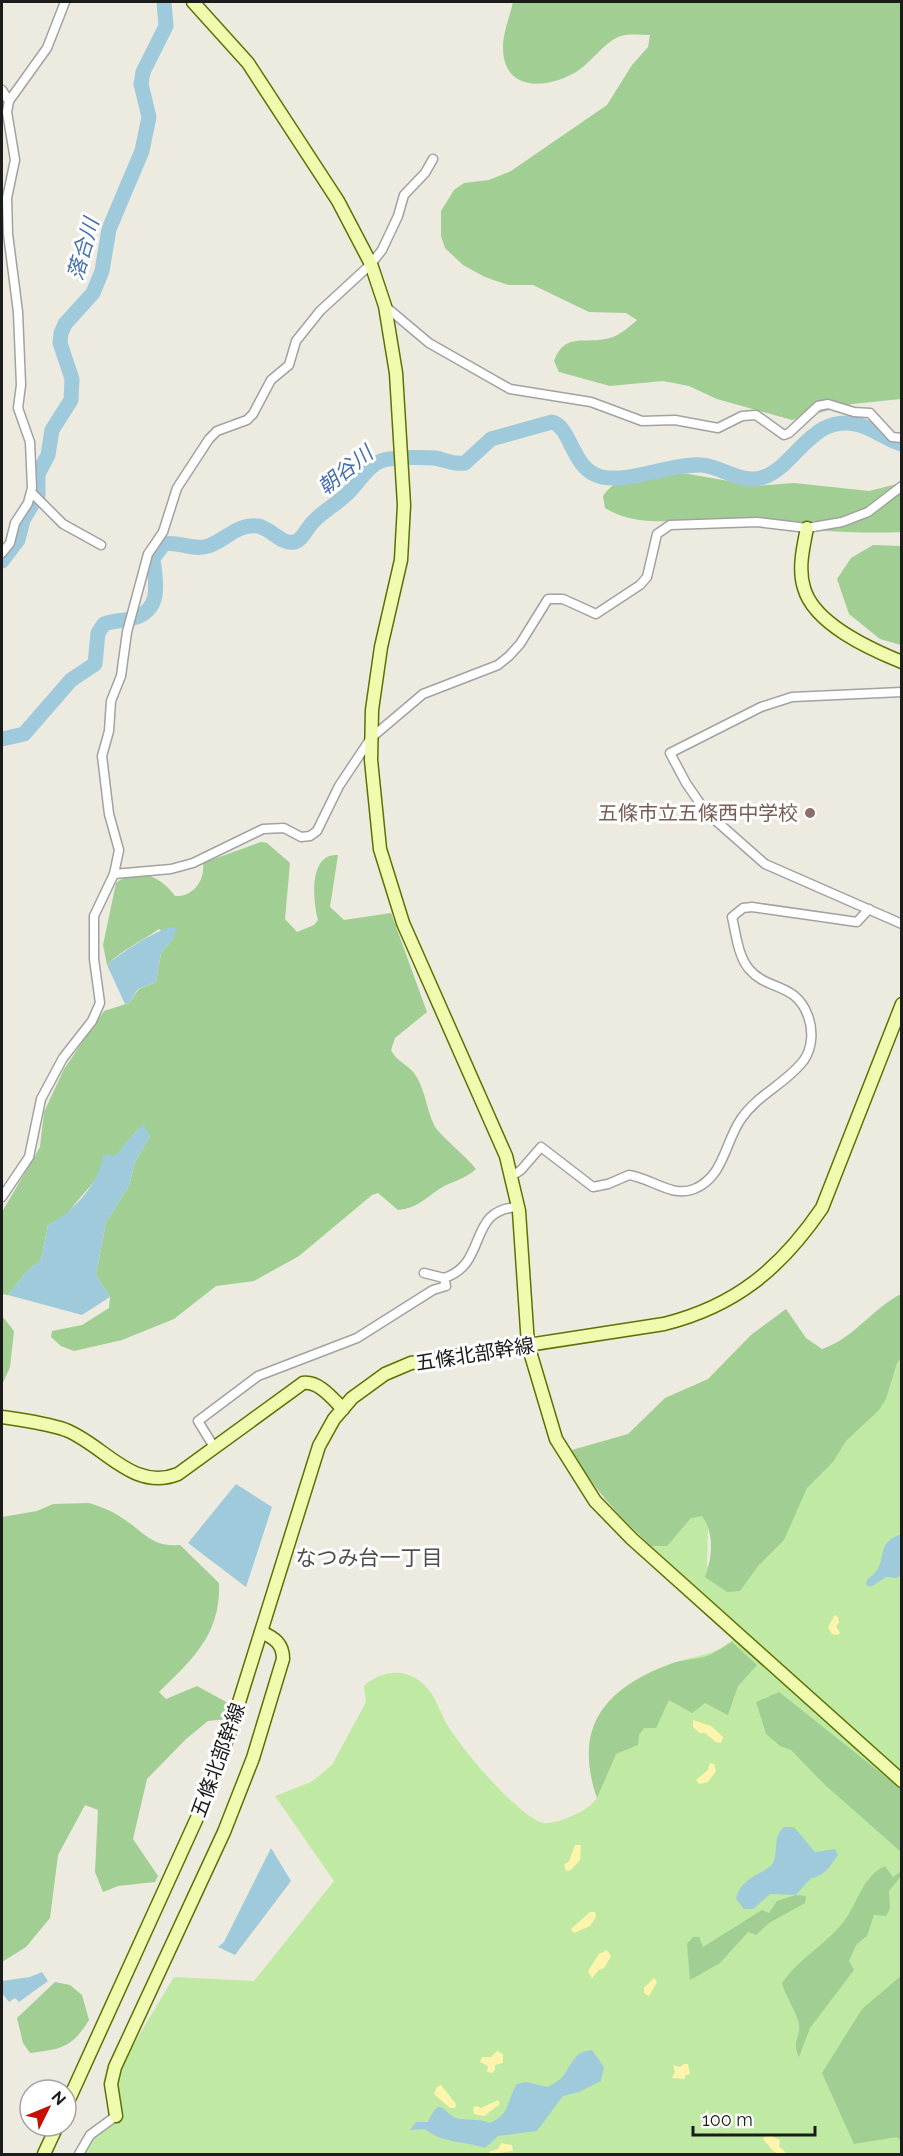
<svg xmlns="http://www.w3.org/2000/svg" width="903" height="2156" font-family="Raleway,'Noto Sans JP',sans-serif">
	<style>
		.grass { fill: #c0eaa3 }
		.forest { fill: #a0ce93 }
		.sand { fill: #fff4ac }
		.water { fill: #9ecadc }
		.lines { fill: none; stroke-linecap: round; stroke-linejoin: round }
		.river { stroke: #9ecadc; stroke-width: 15 }
		.street-casing { stroke: #a2a2a2; stroke-width: 11 }
		.secondary-casing { stroke: #5d7202; stroke-width: 15 }
		.street { stroke: #fff; stroke-width: 8 }
		.secondary { stroke: #f1fbb0; stroke-width: 12 }
		.education-dot { fill: #8d6e63; stroke: #fff; stroke-width: 2 }
		.labels { text-anchor: middle; dominant-baseline: central; stroke-width: 6; stroke-linejoin: round; paint-order: stroke }
		.education-label { font-size: 20px; fill: #785e54; stroke: #fff; text-anchor: end }
		.street-label { font-size: 20px; fill: #1b1b1b; stroke: #fff }
		.water-label { font-size: 21px; font-style: italic; fill: #4671ab; stroke: #fff }
		.neighbourhood-label { font-size: 21px; fill: #4e4e4e; stroke: #fff }
	</style>
	<rect width="100%" height="100%" fill="#edeae0"/>
	<path class="grass" d="M901,1347L902,1783L898,1790L902,1793L901,2154H77L118,2108L113,2096L120,2067L174,1977L254,1981L334,1881L275,1796L311,1782L332,1765L366,1702L364,1686C385,1667 414,1668 431,1693C438,1703 441,1715 448,1726C460,1747 521,1820 544,1823C550,1823 561,1821 567,1818C579,1813 589,1809 597,1798C574,1730 604,1687 670,1664C702,1653 718,1658 743,1629L651,1546L666,1529L698,1501L708,1528L707,1566L730,1584L782,1520Z"/>
	<g class="forest">
		<path d="M513,2H901V399L852,404L792,420L717,399L689,386L663,381L610,386L559,372L554,361C565,331 585,345 610,338C620,335 629,327 637,320L626,313L589,312L533,285H508L485,277L463,265L445,248L441,236V211L454,190L464,183L489,180L511,171L607,105L632,65L648,47L650,35C639,35 628,33 618,37C603,44 593,60 579,70C550,89 503,94 503,47C503,33 510,16 513,2Z"/>
		<path d="M683,473L757,486L794,483L869,491L901,483V532C838,535 776,526 713,521C675,518 639,529 605,508L603,496C619,471 656,476 683,473Z"/>
		<path d="M873,545L901,546V645L880,639L849,614L837,579L851,558Z"/>
		<path d="M261,842L267,843L290,863L285,919L297,932L314,925L318,920C313,902 308,853 338,855L330,907L344,920L391,913L427,1012L395,1038L391,1050C396,1061 407,1064 414,1073C425,1088 426,1108 434,1125C438,1134 467,1157 476,1169C465,1179 453,1181 441,1188C425,1198 418,1208 398,1210L378,1193L372,1195L299,1256L254,1281L216,1286L174,1319L122,1340L74,1351L61,1346L51,1337L52,1331L82,1325L109,1308L110,1297L96,1275L106,1222L129,1186L135,1162L150,1136L139,1128L64,1217L48,1225L41,1260L26,1272L8,1295L2,1294V1212L40,1147L44,1112L64,1069L104,1011L129,1003L139,989L156,982L161,953L173,939L159,929C142,941 120,951 107,965L103,945L116,883C139,866 160,876 175,896C194,897 205,880 203,863Z"/>
		<path d="M901,1294V1358L897,1363L886,1399L879,1410L846,1441L833,1462L807,1488L784,1540L758,1566L740,1591L727,1592L705,1577C712,1558 715,1534 702,1516L691,1518L667,1546H651C620,1517 592,1488 572,1450L628,1434L665,1398L708,1379L751,1335L786,1309L806,1338L822,1349C853,1339 873,1308 901,1294Z"/>
		<path d="M2,1316L14,1331L10,1367L2,1385Z"/>
		<path d="M89,1503C99,1506 110,1510 119,1516C142,1529 150,1548 180,1545L219,1583C221,1634 193,1659 159,1692L166,1699L197,1686L228,1703L227,1719L208,1721L186,1739L147,1779L133,1839L158,1876L155,1882L118,1886L103,1892L95,1872L98,1810L85,1805L58,1855L50,1918L26,1947L2,1962V1517L37,1511L53,1504Z"/>
		<path d="M732,1642L757,1665L738,1686L728,1715L705,1703L692,1713L669,1700L656,1728H644L639,1735L638,1745L616,1754L597,1798C573,1728 603,1690 668,1665C679,1660 692,1660 704,1657C714,1654 723,1647 732,1642Z"/>
		<path d="M779,1692L901,1789V1852L824,1784L791,1750L780,1746L766,1734L756,1702Z"/>
		<path d="M885,1866L893,1877L900,1872L901,1876L889,1891L890,1909L886,1916L874,1915L867,1936L856,1945L849,1961L854,1970L810,2028L799,2057C791,2041 801,2038 799,2024C798,2015 785,1995 782,1983C800,1957 829,1943 847,1917C859,1898 864,1876 885,1866Z"/>
		<path d="M796,1895L806,1896L805,1903L769,1923L756,1935L748,1932L720,1963L690,1980L687,1944L693,1937H699L703,1947L762,1910L769,1913L777,1901Z"/>
		<path d="M901,1976V2141L897,2137L854,2144L822,2073L862,2009Z"/>
		<path d="M55,1982L70,1985L82,1995L89,2020C72,2048 61,2049 30,2053L23,2043L17,2018Z"/>
	</g>
	<g class="sand">
		<path d="M835,1615L838,1617L839,1623L836,1626L840,1633L838,1635L832,1634L828,1627Z"/>
		<path d="M693,1720L711,1726L723,1737L721,1743L716,1742L705,1733H700L693,1727Z"/>
		<path d="M710,1763L714,1764L716,1771L708,1782L699,1784L696,1780L708,1770Z"/>
		<path d="M575,1845H581L580,1860L571,1870L566,1871L564,1865L569,1861Z"/>
		<path d="M590,1912H595L596,1917L590,1926L574,1933L571,1929Z"/>
		<path d="M607,1950L611,1956L604,1968L599,1970L592,1978L588,1971L599,1954Z"/>
		<path d="M654,1978L657,1982L649,1996L644,1993V1988Z"/>
		<path d="M497,2051L503,2054V2063L495,2065V2070L492,2073L487,2072L488,2066L480,2062L482,2057H491Z"/>
		<path d="M684,2064H688L690,2074L686,2075L684,2079L672,2078L675,2072L673,2065L680,2067Z"/>
		<path d="M441,2085L456,2104L455,2108H450L434,2094L437,2087Z"/>
		<path d="M498,2100L500,2104L484,2116L474,2114L473,2108L476,2106L481,2108Z"/>
		<path d="M767,2134L780,2140L779,2146L787,2154C773,2156 772,2148 763,2139Z"/>
		<path d="M501,2143L512,2145L513,2151L490,2154L489,2152L498,2149Z"/>
	</g>
	<g class="water">
		<path d="M171,927L177,928L173,939L161,953L156,982L138,989L129,1003L125,1004L107,965C117,955 158,929 171,927Z"/>
		<path d="M144,1125L150,1136L135,1162L129,1186L106,1222L96,1275L110,1297L82,1315L8,1295L26,1272L41,1260L48,1225C72,1213 100,1183 103,1156L109,1154L115,1156L139,1128Z"/>
		<path d="M236,1484L272,1507L246,1587L188,1543Z"/>
		<path d="M901,1534V1575L897,1578L886,1577L871,1587L866,1585C866,1577 873,1577 877,1570C887,1554 876,1544 901,1534Z"/>
		<path d="M784,1827H794L815,1852L835,1849L838,1855C831,1865 824,1877 811,1878L796,1895L770,1894L753,1909H744L736,1899C741,1875 768,1873 773,1863C779,1850 772,1838 784,1827Z"/>
		<path d="M271,1848L291,1881L235,1955L218,1947L224,1942Z"/>
		<path d="M42,1972L48,1981L19,2002L15,1998L9,2002L2,1993V1981L30,1977Z"/>
		<path d="M592,2050L604,2067L601,2081L579,2092L563,2096L537,2131L498,2136L485,2148C464,2141 441,2143 425,2129L410,2130L416,2122H428C442,2092 442,2116 460,2119C471,2120 480,2119 490,2123C511,2114 506,2101 517,2084L526,2082L548,2087C554,2083 560,2081 564,2075C573,2062 574,2052 592,2050Z"/>
	</g>
	<g class="lines">
		<g class="river">
			<path d="M2,561L18,540L23,520L38,495V474L48,455L52,430L71,400L72,379L60,343L61,333L65,324L93,293L102,271L109,229L142,151L149,117L141,84L143,72L166,26L164,2"/>
			<path d="M2,739L24,734L71,680L95,664L98,633L104,624C115,620 126,621 137,617C163,607 155,579 153,558L164,544C179,541 193,551 208,546C226,540 238,523 258,526C271,528 281,545 295,542C303,539 307,528 313,522C323,511 337,504 348,493C359,483 368,464 384,460C395,457 424,457 435,458C446,460 453,465 465,463L491,439L552,422C572,427 571,470 602,477C632,483 670,463 702,465C723,467 742,485 764,477C797,465 812,412 860,425C874,429 887,440 902,444"/>
		</g>
		<defs>
			<g id="street">
				<path d="M2,90L9,101"/>
				<path d="M385,306L429,343L510,389L591,402L642,421L675,420L718,428L742,416L756,415L784,435L789,433L818,406L828,404L854,412L870,413L892,437L902,438"/>
				<path d="M32,493L63,524L101,545"/>
				<path d="M2,553L10,543L15,523L28,503L32,488L30,442L18,408L21,385L18,312L8,234L7,198L15,160L7,112L9,101L47,48L65,2"/>
				<path d="M902,692L792,697L761,707L670,753L686,783L706,812L765,864L902,924"/>
				<path d="M114,874L171,869L193,863L263,829L284,828L301,837L310,836L317,831L339,786L371,738L423,694L498,665L509,656L520,644L548,599H563L596,614L640,585L647,577L657,534L670,525L757,522L807,528L842,522L868,512L902,486"/>
				<path d="M512,1176L521,1170L541,1147L593,1187L608,1184L629,1175C651,1178 672,1198 694,1189C724,1177 725,1142 741,1119C758,1094 787,1083 804,1060C813,1047 813,1029 808,1016C796,982 767,991 749,969C738,956 736,934 732,917L743,908L752,907L857,922L869,909"/>
				<path d="M2,1197L29,1157L41,1099L63,1058L92,1021L100,1003L94,959V916L114,874L119,850L109,814L102,756L109,731L111,701L121,676L127,632L148,554L163,532L177,488L209,439L217,431L247,420L253,414L271,380L289,365L296,341L320,311L371,264L382,250L398,216L404,195L425,173L433,159"/>
				<path d="M424,1273L444,1278C489,1264 466,1209 518,1207"/>
				<path d="M214,1447L198,1421L258,1376L357,1338L433,1290L446,1286L444,1278"/>
				<path d="M79,2154L90,2135L116,2116"/>
			</g>
			<g id="secondary">
				<path d="M193,2L248,63L338,201L371,264L385,306L396,373L404,505L401,560L381,647L372,710L371,760L380,849L403,923L506,1156L519,1211L528,1345L556,1439L595,1501L632,1539L902,1781"/>
				<path d="M807,528C803,548 798,569 804,588C814,624 870,649 902,662"/>
				<path d="M2,1417C23,1420 46,1423 66,1430C104,1445 133,1492 178,1474L303,1383C319,1381 332,1398 343,1409"/>
				<path d="M66,2106L202,1807L230,1731L319,1446L334,1419L352,1398L385,1374L411,1363L664,1324C736,1306 781,1268 822,1208L902,1004"/>
				<path d="M116,2116L111,2084L115,2067L224,1832L253,1758L283,1659C283,1644 275,1638 261,1632"/>
				<path d="M44,2154L57,2126"/>
			</g>
		</defs>
		<use href="#street" class="street-casing"/>
		<use href="#secondary" class="secondary-casing"/>
		<use href="#street" class="street"/>
		<use href="#secondary" class="secondary"/>
	</g>
	<circle class="education-dot" cx="810" cy="813" r="6"/>
	<g class="labels">
		<g class="education-label">
			<text x="798" y="813">五條市立五條西中学校</text>
		</g>
		<g class="street-label">
			<text transform="translate(475 1354) rotate(-9)">五條北部幹線</text>
			<text transform="translate(218 1760) rotate(-70)">五條北部幹線</text>
		</g>
		<g class="water-label">
			<text transform="translate(83 249) rotate(-74)">落合川</text>
			<text transform="translate(345 470) rotate(-39)">朝谷川</text>
		</g>
		<g class="neighbourhood-label">
			<text x="369" y="1557">なつみ台一丁目</text>
		</g>
	</g>
	<rect width="903" height="2156" fill="none" stroke="#1b1b1b" stroke-width="6"/>
	<g transform="translate(48 2108) rotate(47)"><circle r="28" fill="#ffffff" stroke="#a4a4a4" stroke-width="1.5"/>
	<path d="M0-4.5L10 22L0 15L-10 22Z" fill="#c60f00"/>
	<text y="-9" font-size="16" font-weight="bold" text-anchor="middle" fill="#1b1b1b">N</text>
	</g>
	<path d="M693 2126v9h122v-9" fill="none" stroke="#1b1b1b" stroke-width="3"/>
	<text x="702" y="2126" font-size="18" fill="#1b1b1b" stroke="#ffffff" stroke-width="4.5" paint-order="stroke">100 m</text>
</svg>
